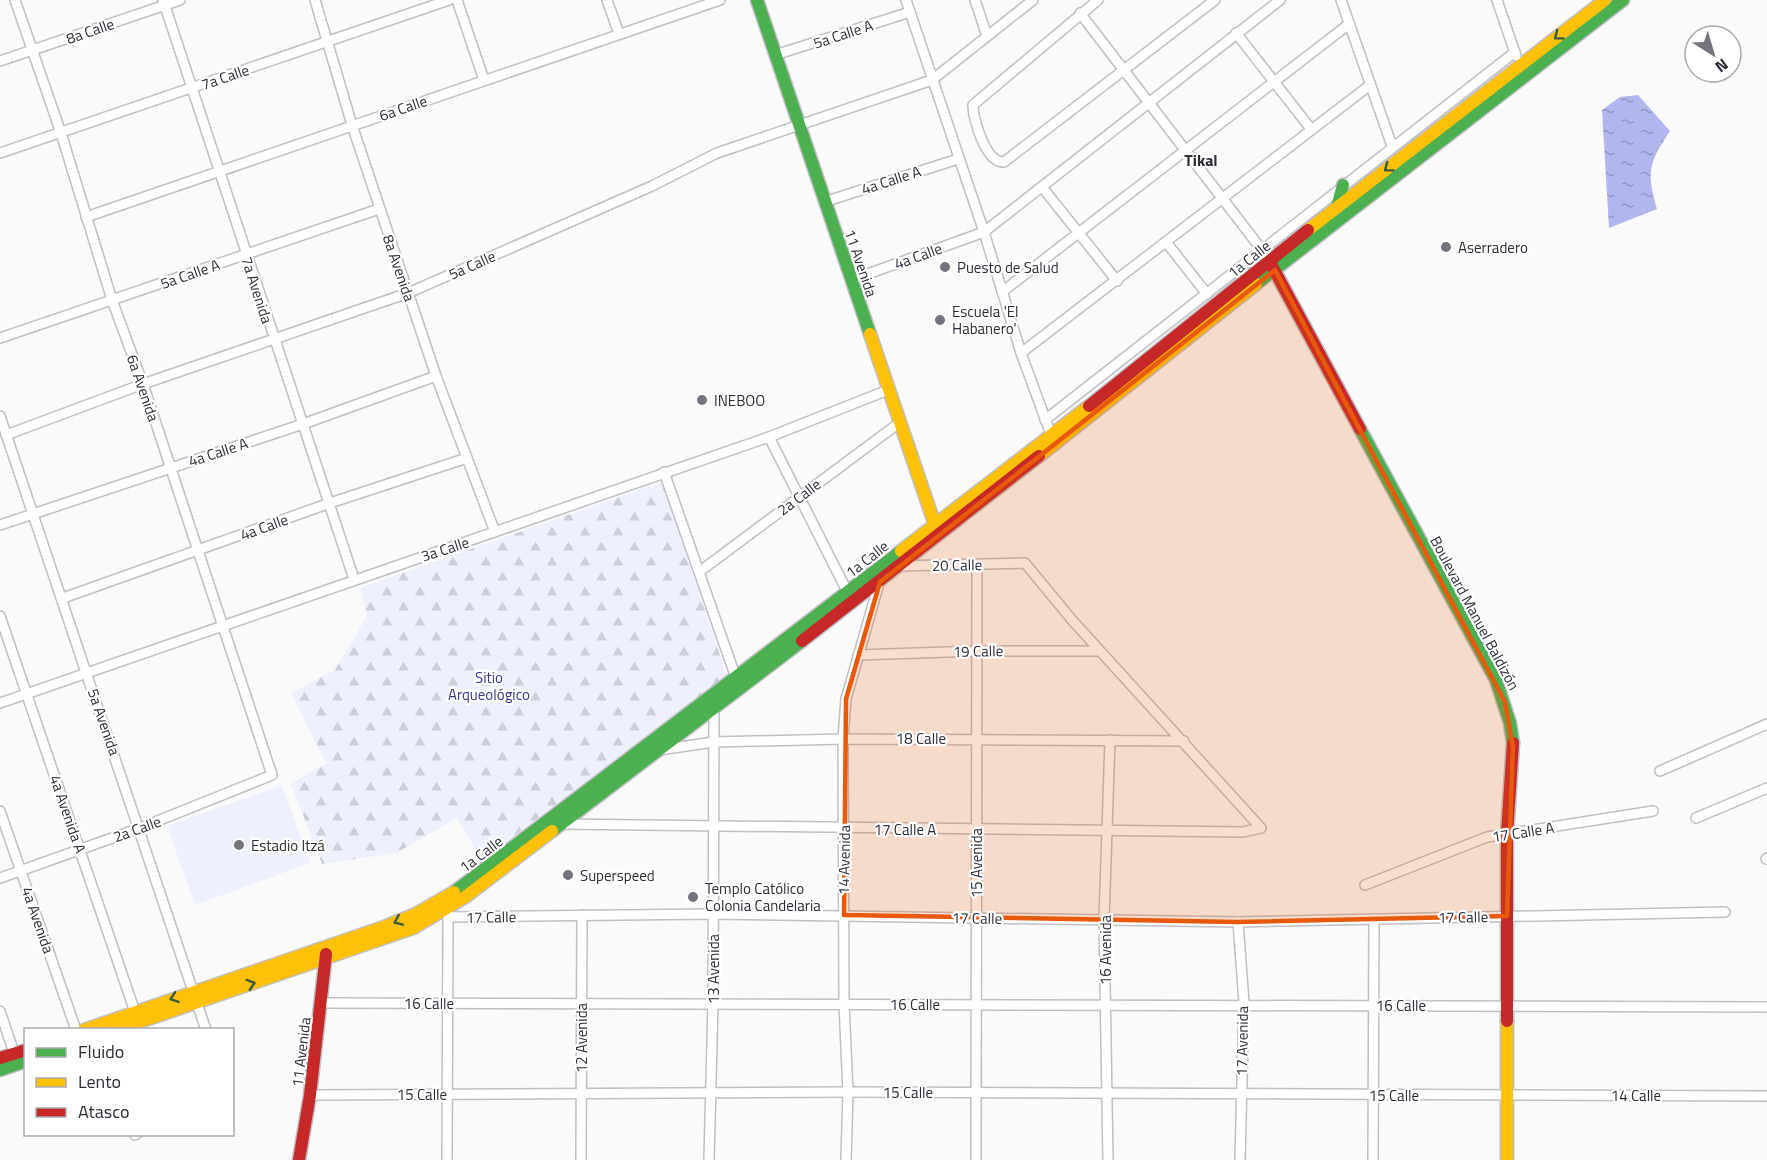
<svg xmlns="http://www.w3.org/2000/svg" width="1767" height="1160" font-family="'Titillium Web',sans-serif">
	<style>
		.green { fill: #eef0fd }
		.forest { fill: url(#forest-firs) }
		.water { fill: url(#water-ripples) }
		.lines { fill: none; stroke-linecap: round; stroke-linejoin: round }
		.street-casing { stroke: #bfbfc5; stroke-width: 12 }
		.fast-casing { stroke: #bfbfc5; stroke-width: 15 }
		.slow-casing { stroke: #bfbfc5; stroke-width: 15 }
		.jam-casing { stroke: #bfbfc5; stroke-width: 15 }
		.street { stroke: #fefefe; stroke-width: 9 }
		.fast { stroke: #4caf50; stroke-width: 12 }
		.slow { stroke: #ffc107; stroke-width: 12 }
		.jam { stroke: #c62828; stroke-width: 12 }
		.oneway { stroke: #365a40 }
		.marked { fill: #e8590c; fill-opacity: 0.2; stroke: #e8590c; stroke-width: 4.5; stroke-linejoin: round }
		.poi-dot { fill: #73747c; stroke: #fff; stroke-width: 2 }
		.labels { text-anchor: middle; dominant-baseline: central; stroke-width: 4.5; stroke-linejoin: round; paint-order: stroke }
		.street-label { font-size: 15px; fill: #2a2c38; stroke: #fff }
		.poi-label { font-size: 15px; fill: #2a2c38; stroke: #fff; text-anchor: start }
		.park-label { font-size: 15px; fill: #393791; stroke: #fff }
		.neighbourhood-label { font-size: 16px; font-weight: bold; fill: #2a2c38; stroke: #fff }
	</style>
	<defs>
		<pattern id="forest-firs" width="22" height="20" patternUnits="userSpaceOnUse" patternTransform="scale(1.5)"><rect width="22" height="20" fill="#eef0fd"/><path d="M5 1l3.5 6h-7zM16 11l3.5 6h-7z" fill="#ccceda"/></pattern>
		<pattern id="water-ripples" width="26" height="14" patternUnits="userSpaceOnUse" patternTransform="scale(1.5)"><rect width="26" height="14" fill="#b1b7ee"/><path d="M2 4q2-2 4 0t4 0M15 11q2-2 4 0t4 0" fill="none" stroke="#9095c2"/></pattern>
	</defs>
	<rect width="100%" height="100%" fill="#fafafa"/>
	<path class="green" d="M282,785L310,863L195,905L167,826Z"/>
	<path class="forest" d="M662,482L727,676L482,860L457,818L396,853L322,864L291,784L326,763L291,693L335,670L367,616L360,588Z"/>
	<path class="water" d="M1638,95L1670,131C1649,163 1646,171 1657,209L1609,228L1602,110L1620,97Z"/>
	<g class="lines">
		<defs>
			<g id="street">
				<path d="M163,0L354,579"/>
				<path d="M315,0L352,125L436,376L495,532"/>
				<path d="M457,0L484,80"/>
				<path d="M607,0L619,34"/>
				<path d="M906,0L984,232L1021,353L1053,440"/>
				<path d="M975,0L987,36"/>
				<path d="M1098,0L973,105C973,120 986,163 1004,162L1215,0"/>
				<path d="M1341,0L1392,146"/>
				<path d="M1497,0L1516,56"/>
				<path d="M1080,13L1265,254"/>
				<path d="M1236,33L1311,129"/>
				<path d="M775,55L910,12"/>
				<path d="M0,61L180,0"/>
				<path d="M0,153L449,0"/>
				<path d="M1042,187L1117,281"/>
				<path d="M824,202L958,159"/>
				<path d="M86,217L720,0"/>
				<path d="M1166,242L1207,294"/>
				<path d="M851,280L984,232L1280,0"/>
				<path d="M1002,292L1349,24"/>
				<path d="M0,338L379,209"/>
				<path d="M1021,353L1370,85"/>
				<path d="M0,416L206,1030"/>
				<path d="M1045,420L1515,52"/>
				<path d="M6,435L143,384L408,293L652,186L717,153L932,80L1033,0"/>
				<path d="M769,437L848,593"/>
				<path d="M664,472L736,678"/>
				<path d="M0,525L303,424L436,376"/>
				<path d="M699,572L899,423"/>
				<path d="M63,598L330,503L467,458"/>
				<path d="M0,616L135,1012"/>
				<path d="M858,655L978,651H1099"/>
				<path d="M0,703L769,437L888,390"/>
				<path d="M659,750L714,742L843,739L1184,741"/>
				<path d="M1660,771L1767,724"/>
				<path d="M0,811L76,1030"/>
				<path d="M1696,818L1767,788"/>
				<path d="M559,824L1243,832L1261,828L1072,620L1025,563L898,566"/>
				<path d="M1766,859L1767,858"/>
				<path d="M0,878L140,828L272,775L143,384L112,300L61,133L15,0"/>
				<path d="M1365,885L1487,837L1653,811"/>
				<path d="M448,917L713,914L1238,922L1725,912"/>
				<path d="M1238,922L1244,1003L1240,1160"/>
				<path d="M322,1003L1767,1007"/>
				<path d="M0,1011L14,1053"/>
				<path d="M310,1095L848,1092L1767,1096"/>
				<path d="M135,1135L137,1134"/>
				<path d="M447,1160L448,913"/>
				<path d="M581,1160L582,915"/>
				<path d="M709,1160L713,1003L714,707"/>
				<path d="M846,1160L848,1092L844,1004L843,739L846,699L880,580"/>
				<path d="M976,1160L977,565"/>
				<path d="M1108,1160L1104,920L1110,740"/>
				<path d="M1373,1160L1374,919"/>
			</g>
			<g id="fast">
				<path d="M757,0L870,334"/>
				<path d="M1337,207L1343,185"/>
				<path d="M1256,284L1623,0"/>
				<path d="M1360,429L1496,680L1510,723L1513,743"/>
				<path d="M552,831L802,641"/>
				<path d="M454,892L901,551"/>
				<path d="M0,1070L26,1061"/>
			</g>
			<g id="slow">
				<path d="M1308,230L1605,0"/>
				<path d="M870,334L937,531"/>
				<path d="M1039,456L1256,284"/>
				<path d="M901,551L1089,406"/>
				<path d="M1507,1021V1160"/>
				<path d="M84,1030L384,927L416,914L454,892"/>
				<path d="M116,1030L413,928L465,897L552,831"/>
			</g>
			<g id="jam">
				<path d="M1271,264L1360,429"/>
				<path d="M1089,406L1308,230"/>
				<path d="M802,641L1039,456"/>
				<path d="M1507,1021V834L1513,743"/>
				<path d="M0,1058L26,1050"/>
				<path d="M299,1160L310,1095L326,954"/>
			</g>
		</defs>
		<use href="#street" class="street-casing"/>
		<use href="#fast" class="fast-casing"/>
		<use href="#slow" class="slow-casing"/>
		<use href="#jam" class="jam-casing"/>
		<use href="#street" class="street"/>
		<use href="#fast" class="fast"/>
		<use href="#slow" class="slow"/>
		<use href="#jam" class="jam"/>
	</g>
	<defs><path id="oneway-chevron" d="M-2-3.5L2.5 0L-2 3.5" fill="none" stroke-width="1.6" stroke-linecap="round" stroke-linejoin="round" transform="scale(1.5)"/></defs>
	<g class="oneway">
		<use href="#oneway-chevron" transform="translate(1558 36) rotate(143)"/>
		<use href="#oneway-chevron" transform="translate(1388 168) rotate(143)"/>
		<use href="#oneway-chevron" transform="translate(398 921) rotate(157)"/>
		<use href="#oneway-chevron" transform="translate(251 984) rotate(-18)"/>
		<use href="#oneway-chevron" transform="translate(174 998) rotate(161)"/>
	</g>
	<path class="marked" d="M1275,270L1505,702L1513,747L1507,916L1238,922L844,915L846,699L880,582Z"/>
	<g class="poi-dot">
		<circle cx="1446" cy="247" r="6"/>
		<circle cx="945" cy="267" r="6"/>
		<circle cx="940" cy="320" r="6"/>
		<circle cx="702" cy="400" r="6"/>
		<circle cx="239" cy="845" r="6"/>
		<circle cx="568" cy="875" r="6"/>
		<circle cx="693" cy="897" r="6"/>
	</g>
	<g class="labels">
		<g class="street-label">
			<text transform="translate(90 31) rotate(-19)">8a Calle</text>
			<text transform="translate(843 34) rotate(-18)">5a Calle A</text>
			<text transform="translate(225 77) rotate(-19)">7a Calle</text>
			<text transform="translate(403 108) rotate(-19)">6a Calle</text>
			<text transform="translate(891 180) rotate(-18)">4a Calle A</text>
			<text transform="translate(918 256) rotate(-20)">4a Calle</text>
			<text transform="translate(1249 259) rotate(-39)">1a Calle</text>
			<text transform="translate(861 263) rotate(71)">11 Avenida</text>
			<text transform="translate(472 265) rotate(-24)">5a Calle</text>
			<text transform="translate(399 268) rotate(71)">8a Avenida</text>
			<text transform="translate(190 274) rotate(-19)">5a Calle A</text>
			<text transform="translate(257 290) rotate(72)">7a Avenida</text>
			<text transform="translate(143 388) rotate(71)">6a Avenida</text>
			<text transform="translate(218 452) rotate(-18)">4a Calle A</text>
			<text transform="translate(799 497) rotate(-37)">2a Calle</text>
			<text transform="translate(264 527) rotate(-20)">4a Calle</text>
			<text transform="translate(445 549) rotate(-18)">3a Calle</text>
			<text transform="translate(867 559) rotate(-38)">1a Calle</text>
			<text transform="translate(957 565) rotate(-1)">20 Calle</text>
			<text transform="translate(1475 613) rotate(62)">Boulevard Manuel Baldizón</text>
			<text transform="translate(978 651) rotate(-1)">19 Calle</text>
			<text transform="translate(104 722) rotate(71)">5a Avenida</text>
			<text x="921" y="738">18 Calle</text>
			<text transform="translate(68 814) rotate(71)">4a Avenida A</text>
			<text transform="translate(137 829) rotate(-20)">2a Calle</text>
			<text x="905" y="829">17 Calle A</text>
			<text transform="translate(1523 832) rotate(-9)">17 Calle A</text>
			<text transform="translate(481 854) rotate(-37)">1a Calle</text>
			<text transform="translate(844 860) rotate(-89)">14 Avenida</text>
			<text transform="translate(976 863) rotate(-90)">15 Avenida</text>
			<text transform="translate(491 917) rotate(-1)">17 Calle</text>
			<text transform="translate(1463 917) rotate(-1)">17 Calle</text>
			<text transform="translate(977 918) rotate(1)">17 Calle</text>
			<text transform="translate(38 920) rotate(71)">4a Avenida</text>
			<text transform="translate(1105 950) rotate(-90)">16 Avenida</text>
			<text transform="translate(713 969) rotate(-90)">13 Avenida</text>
			<text x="429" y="1003">16 Calle</text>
			<text x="915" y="1004">16 Calle</text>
			<text x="1401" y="1005">16 Calle</text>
			<text transform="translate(581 1038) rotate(-90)">12 Avenida</text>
			<text transform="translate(1242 1041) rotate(-89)">17 Avenida</text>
			<text transform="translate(301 1052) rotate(-83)">11 Avenida</text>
			<text x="908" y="1092">15 Calle</text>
			<text x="422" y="1094">15 Calle</text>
			<text x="1394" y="1095">15 Calle</text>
			<text x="1636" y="1095">14 Calle</text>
		</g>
		<g class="poi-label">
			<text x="1458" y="247">Aserradero</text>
			<text x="957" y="267">Puesto de Salud</text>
			<text x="952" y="311">Escuela 'El<tspan x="952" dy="17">Habanero'</tspan></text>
			<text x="714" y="400">INEBOO</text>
			<text x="251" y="845">Estadio Itzá</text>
			<text x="580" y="875">Superspeed</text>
			<text x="705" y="888">Templo Católico<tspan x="705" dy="17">Colonia Candelaria</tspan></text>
		</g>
		<g class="park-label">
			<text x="489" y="677">Sitio<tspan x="489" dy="17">Arqueológico</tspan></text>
		</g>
		<g class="neighbourhood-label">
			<text x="1201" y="160">Tikal</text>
		</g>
	</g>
	<rect x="24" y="1028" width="210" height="108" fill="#ffffff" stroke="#aaabaf" stroke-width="1.5"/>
	<rect x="36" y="1048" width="30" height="9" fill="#4caf50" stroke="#aaabaf" stroke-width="1.5"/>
	<text x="78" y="1058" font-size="18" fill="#2a2c38">Fluido</text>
	<rect x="36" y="1078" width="30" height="9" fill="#ffc107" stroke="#aaabaf" stroke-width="1.5"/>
	<text x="78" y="1088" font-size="18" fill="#2a2c38">Lento</text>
	<rect x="36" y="1108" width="30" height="9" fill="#c62828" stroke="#aaabaf" stroke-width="1.5"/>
	<text x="78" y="1118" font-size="18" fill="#2a2c38">Atasco</text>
	<g transform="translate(1713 54) rotate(143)"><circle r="28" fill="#ffffff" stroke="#aaabaf" stroke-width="1.5"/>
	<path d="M0-4.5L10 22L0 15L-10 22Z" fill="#73747c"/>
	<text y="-9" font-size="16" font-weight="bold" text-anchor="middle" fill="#2a2c38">N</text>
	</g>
</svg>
